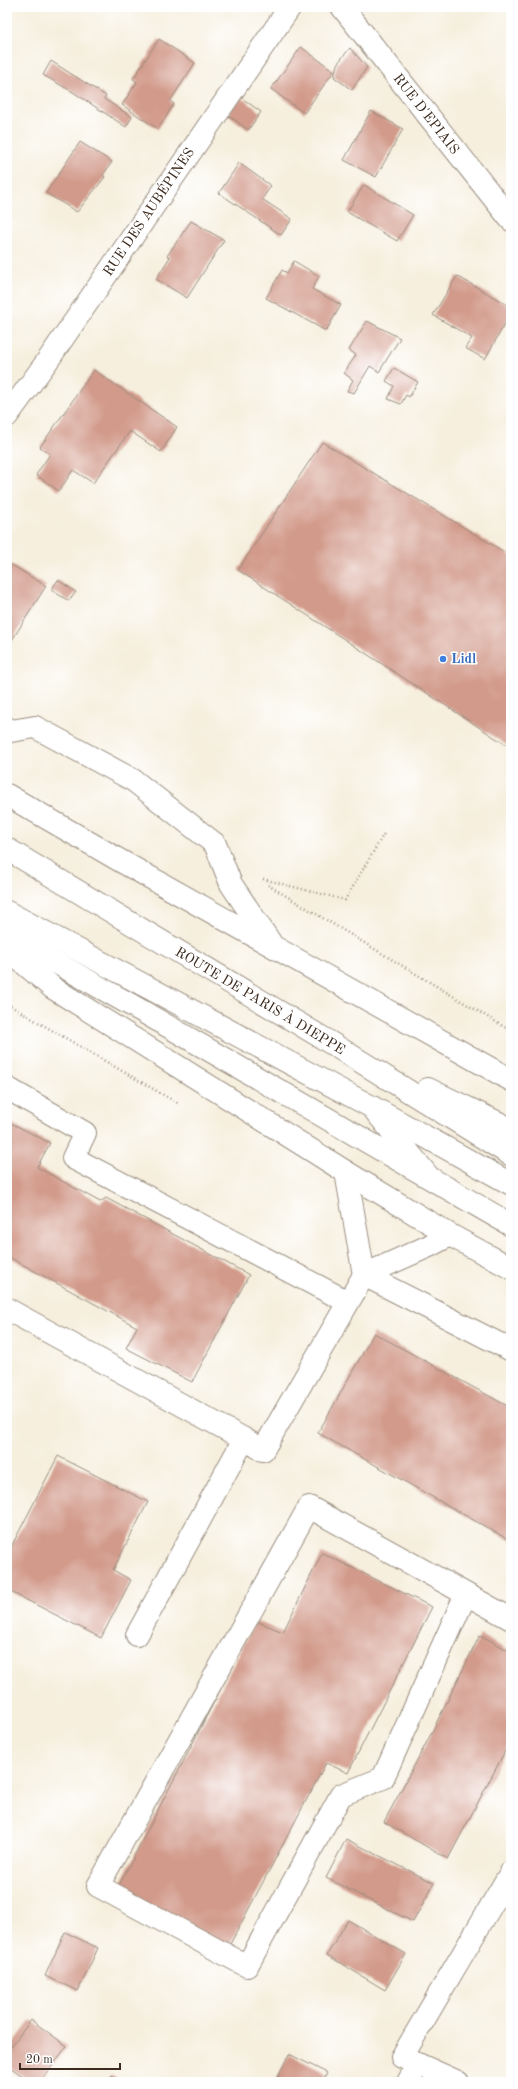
<svg xmlns="http://www.w3.org/2000/svg" width="518" height="2089" font-family="'Old Standard TT',serif">
	<style>
		.building { fill: #d29a8a }
		.lines { fill: none; stroke-linecap: round; stroke-linejoin: round }
		.minor-casing { stroke: #988c7e; stroke-width: 24 }
		.major-casing { stroke: #988c7e; stroke-width: 24 }
		.path { stroke: #988c7e; stroke-width: 2.5; stroke-dasharray: 1 3; stroke-linecap: butt }
		.minor { stroke: #fff; stroke-width: 22 }
		.major { stroke: #fff; stroke-width: 22 }
		.shop-dot { fill: #3f7fe0; stroke: #fff; stroke-width: 1.5 }
		.labels { text-anchor: middle; dominant-baseline: central; stroke-width: 3; stroke-linejoin: round; paint-order: stroke }
		.street-label { font-size: 14px; fill: #3b2a1e; stroke: #fff }
		.shop-label { font-size: 14px; font-weight: bold; fill: #366cbe; stroke: #fff; text-anchor: start }
	</style>
	<rect width="100%" height="100%" fill="#fff"/>
	<filter id="ink" filterUnits="userSpaceOnUse"><feTurbulence type="fractalNoise" baseFrequency=".025" numOctaves="2"/><feDisplacementMap in="SourceGraphic" scale="8" xChannelSelector="R" yChannelSelector="G"/><feConvolveMatrix kernelMatrix="1 2 1 2 8 2 1 2 1" color-interpolation-filters="sRGB"/></filter>
	<filter id="wash" filterUnits="userSpaceOnUse"><feTurbulence type="fractalNoise" baseFrequency=".012" numOctaves="4" result="noise"/><feDisplacementMap in="SourceGraphic" scale="16" xChannelSelector="R" yChannelSelector="G"/><feGaussianBlur stdDeviation="0.9" result="paint"/><feColorMatrix in="noise" values="0 0 0 0 0 0 0 0 0 0 0 0 0 0 0 0 0 1.4 0 .05"/><feComposite in="paint" operator="in"/></filter>
	<g filter="url(#wash)">
		<rect width="100%" height="100%" fill="#f6efde"/>
		<g id="blocks">
			<g class="building">
				<path d="M159,39L195,63L170,101L174,104L158,129L122,105L137,82L133,79Z"/>
				<path d="M301,47L334,71L304,113L271,89Z"/>
				<path d="M350,48L367,67L352,90L334,77L337,64Z"/>
				<path d="M51,61L106,96L104,99L132,117L126,127L73,92L43,75Z"/>
				<path d="M239,96L261,112L248,130L227,114Z"/>
				<path d="M371,111L403,129L376,177L344,160Z"/>
				<path d="M80,142L112,162L103,175L105,177L77,212L46,193Z"/>
				<path d="M239,163L271,186L262,199L292,219L281,235L219,193Z"/>
				<path d="M364,185L413,215L397,241L347,212Z"/>
				<path d="M191,221L224,240L187,298L156,279L170,257L167,256Z"/>
				<path d="M294,261L319,276L312,289L341,305L326,331L266,298L282,270L287,273Z"/>
				<path d="M457,276L511,307V313L485,359L465,348L472,338L433,315Z"/>
				<path d="M367,321L400,338L379,372L370,366L354,393L347,391L353,380L344,373L356,355L349,350Z"/>
				<path d="M394,368L418,382L409,397L406,395L401,404L388,399L394,386L386,381Z"/>
				<path d="M94,370L177,427L161,452L130,431L93,483L73,470L59,491L36,475L50,454L40,447Z"/>
				<path d="M322,442L511,556V748L238,570Z"/>
				<path d="M7,562L46,586L7,648Z"/>
				<path d="M58,580L76,592L69,601L51,590Z"/>
				<path d="M7,1121L50,1143L37,1167L100,1202L106,1198L249,1275L192,1382L126,1348L137,1327L7,1256Z"/>
				<path d="M374,1333L511,1408V1541L318,1433Z"/>
				<path d="M58,1456L148,1502L113,1570L131,1580L101,1638L7,1590V1555Z"/>
				<path d="M322,1553L432,1607L348,1773L326,1763L228,1948L116,1891L256,1621L283,1632Z"/>
				<path d="M480,1635L511,1652V1740L448,1859L384,1822L429,1738Z"/>
				<path d="M346,1839L434,1883L413,1922L326,1878Z"/>
				<path d="M348,1920L406,1954L385,1990L327,1955Z"/>
				<path d="M65,1932L98,1948L78,1991L45,1976Z"/>
				<path d="M31,2020L67,2046L40,2082H31L7,2065V2052Z"/>
				<path d="M289,2054L327,2073L323,2082H275Z"/>
				<path d="M112,2075L123,2082H107Z"/>
			</g>
		</g>
	</g>
	<g filter="url(#ink)">
		<use href="#blocks" fill-opacity="0" stroke="#988c7e" stroke-width="1"/>
		<g class="lines">
			<defs>
				<g id="minor">
					<path d="M342,7L511,220"/>
					<path d="M7,416L48,360L290,7"/>
					<path d="M7,728L11,731L35,727L133,780L215,844L231,884L270,942"/>
					<path d="M7,795L119,860L511,1080"/>
					<path d="M7,949L53,988L346,1172L450,1235L511,1268"/>
					<path d="M7,1088L85,1133L73,1158L348,1302"/>
					<path d="M372,1107L428,1176"/>
					<path d="M346,1172L364,1275L429,1246L450,1235"/>
					<path d="M7,1309L244,1439L137,1635"/>
					<path d="M244,1439L263,1450L364,1275L511,1350"/>
					<path d="M466,1594L383,1778L341,1795L247,1966L98,1886L309,1507L511,1619"/>
					<path d="M408,2082L418,2064"/>
					<path d="M458,2082L402,2057L511,1872"/>
				</g>
				<g id="major">
					<path d="M7,849L326,1040L511,1155"/>
					<path d="M7,912L372,1107L511,1184"/>
					<path d="M7,935L133,1006L511,1225"/>
					<path d="M428,1089L511,1129"/>
				</g>
			</defs>
			<use href="#minor" class="minor-casing"/>
			<use href="#major" class="major-casing"/>
			<g class="path">
				<path d="M263,879L345,900L385,832"/>
				<path d="M268,885L511,1031"/>
				<path d="M7,1004L179,1104"/>
			</g>
			<use href="#minor" class="minor"/>
			<use href="#major" class="major"/>
		</g>
	</g>
	<circle class="shop-dot" cx="443" cy="659" r="4"/>
	<g class="labels">
		<g class="street-label">
			<text transform="translate(426 114) rotate(52)">RUE D'EPIAIS</text>
			<text transform="translate(149 212) rotate(-56)">RUE DES AUBÉPINES</text>
			<text transform="translate(260 1001) rotate(31)">ROUTE DE PARIS À DIEPPE</text>
		</g>
		<g class="shop-label">
			<text x="451" y="659">Lidl</text>
		</g>
	</g>
	<rect width="518" height="2089" fill="none" stroke="#fff" stroke-width="24"/>
	<path d="M20 2063v6h100v-6" fill="none" stroke="#3b2a1e" stroke-width="2"/>
	<text x="26" y="2063" font-size="12" fill="#3b2a1e" stroke="#ffffff" stroke-width="3" paint-order="stroke">20 m</text>
</svg>
